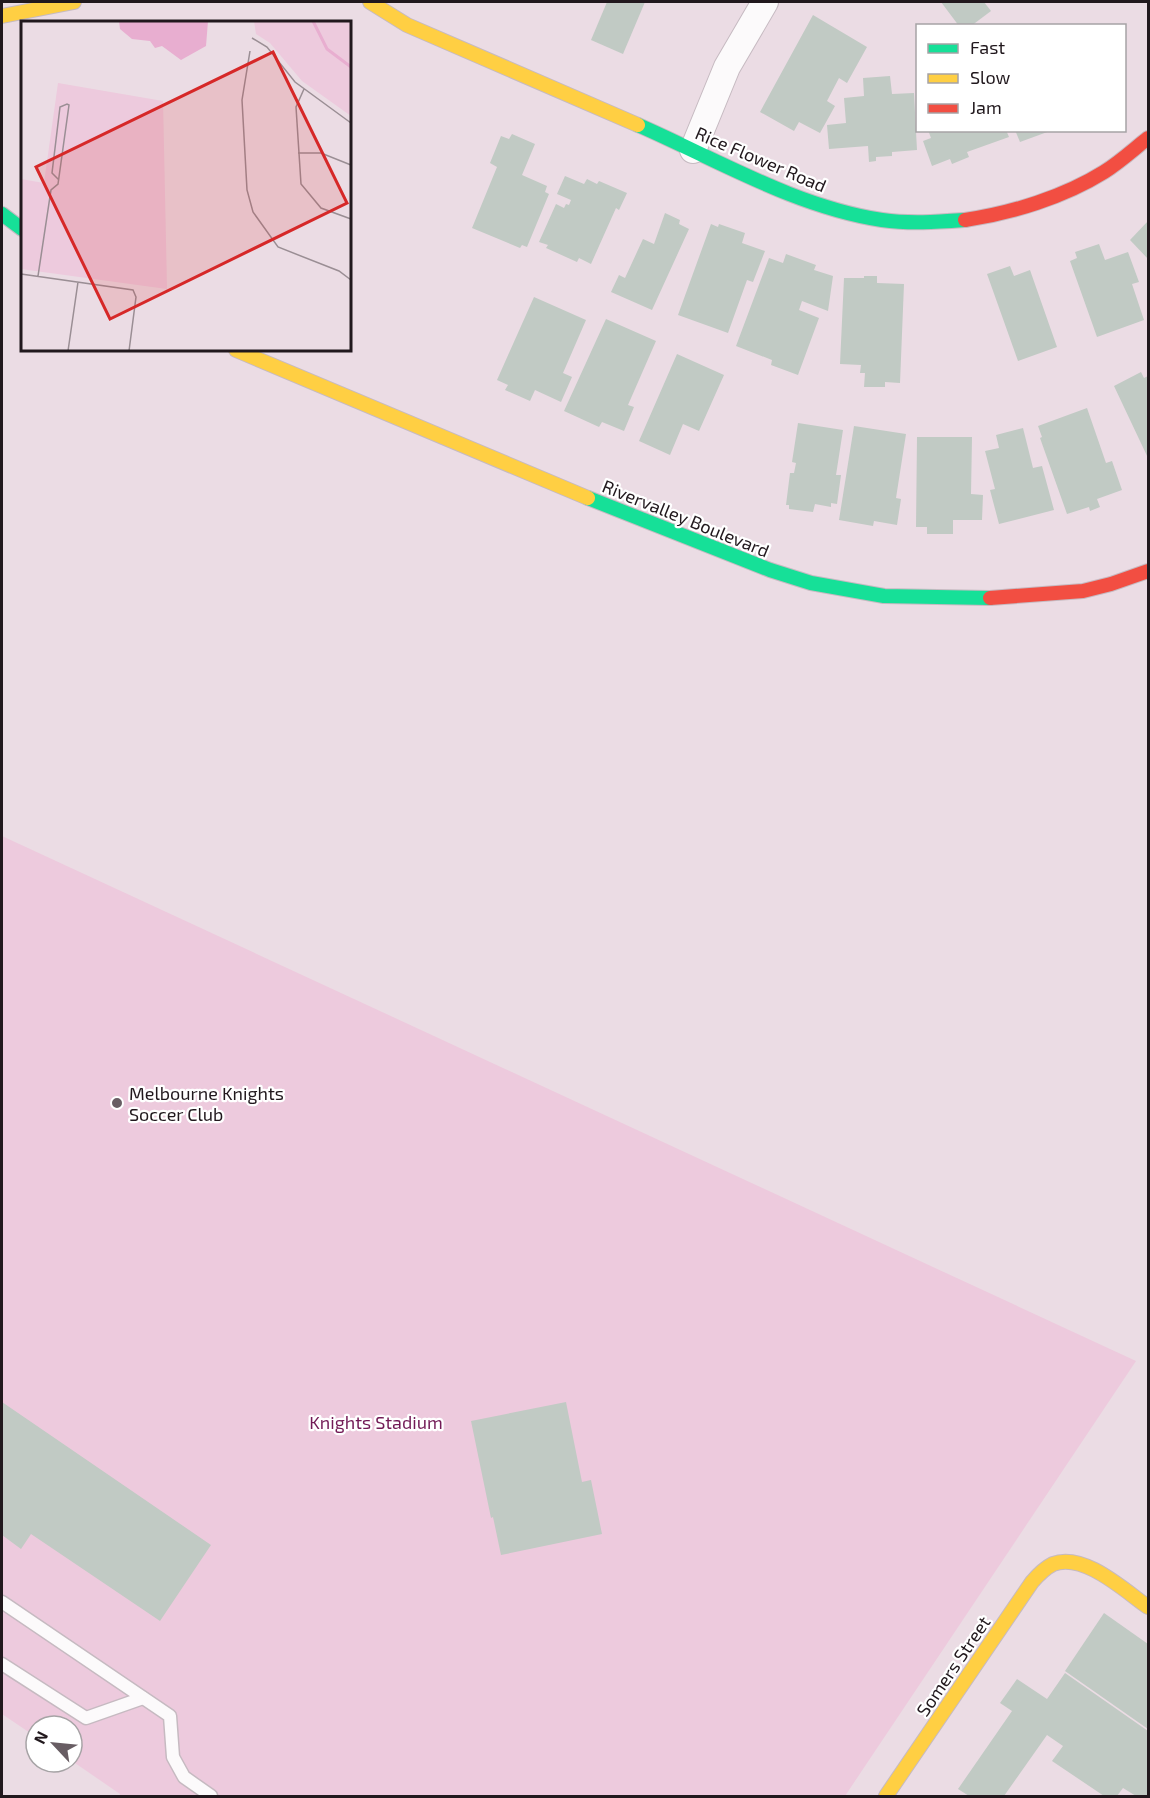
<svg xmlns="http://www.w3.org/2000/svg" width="1150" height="1798" font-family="'Exo 2',sans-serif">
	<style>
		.green { fill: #edcadd }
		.building { fill: #c1cac4 }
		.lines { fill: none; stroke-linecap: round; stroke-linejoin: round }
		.lane-casing { stroke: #c6bac1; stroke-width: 15 }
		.street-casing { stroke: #c6bac1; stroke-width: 28 }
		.fast-casing { stroke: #c6bac1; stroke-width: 16 }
		.slow-casing { stroke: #c6bac1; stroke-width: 16 }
		.jam-casing { stroke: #c6bac1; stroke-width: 16 }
		.lane { stroke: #fcfafb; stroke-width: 12 }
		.street { stroke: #fcfafb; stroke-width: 26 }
		.fast { stroke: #16e098; stroke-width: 14 }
		.slow { stroke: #ffcf43; stroke-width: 14 }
		.jam { stroke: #f24e42; stroke-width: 14 }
		.poi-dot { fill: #685d63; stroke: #fff; stroke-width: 2 }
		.labels { text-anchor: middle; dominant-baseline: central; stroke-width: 4.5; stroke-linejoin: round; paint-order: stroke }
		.street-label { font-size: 18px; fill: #21181d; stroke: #fff }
		.poi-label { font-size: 18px; fill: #21181d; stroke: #fff; text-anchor: start }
		.park-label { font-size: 18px; fill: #721a56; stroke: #fff }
		.inset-river { fill: none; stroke: #e8aed0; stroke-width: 3 }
		.inset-road { fill: none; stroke: #9a8e94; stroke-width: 1.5 }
		.view { fill: #d62828; fill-opacity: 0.15; stroke: #d62828; stroke-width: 3 }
		.inset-edge { fill: none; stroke: #21181d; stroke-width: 3 }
	</style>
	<rect width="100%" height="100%" fill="#ebdce4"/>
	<path class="green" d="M2,836L1136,1361L845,1796H119L120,1794L72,1761V1726H36V1737L2,1714Z"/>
	<g class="building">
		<path d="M607,2H645L623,54L591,40Z"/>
		<path d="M941,2H984L991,11L971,26H959Z"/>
		<path d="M813,15L867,47L847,83L839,78L827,101L835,106L820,133L799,122L794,131L760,112Z"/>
		<path d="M890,76L892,94L914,93L917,150L892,152V156L876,157V161L869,162L868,146L829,149L827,125L846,123L844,98L864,96L863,78Z"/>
		<path d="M928,130H1006L1009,137L967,152L969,157L952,164L950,159L932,166L923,141L931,138Z"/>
		<path d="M1015,130H1050V131L1020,142Z"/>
		<path d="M512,134L535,144L522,175L547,186L545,192L549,194L527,247L522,245L520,248L472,228L497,167L490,163L501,136L509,139Z"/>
		<path d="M565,176L584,184L587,179L597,184L599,181L627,193L619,210L616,208L591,264L579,258L577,262L546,248L548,245L539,242L556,204L564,208L566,204L569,205L571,200L557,194Z"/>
		<path d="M665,213L680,220L679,224L689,229L652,310L611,292L619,275L625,278L643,239L654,244Z"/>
		<path d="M1148,221V259L1130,240Z"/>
		<path d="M711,224L718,227L719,224L745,233L742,243L765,251L753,282L747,280L728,333L678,315Z"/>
		<path d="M1099,244L1105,260L1128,252L1139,282L1132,284L1144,320L1097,337L1070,261L1077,258L1075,252Z"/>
		<path d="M786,254L816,265L814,270L833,276L828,311L802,301L799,310L819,318L798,375L771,365L772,360L736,346L769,258L783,263Z"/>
		<path d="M1010,266L1014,276L1030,270L1057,347L1018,361L987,274Z"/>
		<path d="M864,276H877V283L904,284L900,383L885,382V387H864L865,373H860L861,365L840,364L844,278H864Z"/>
		<path d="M534,297L586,320L563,373L572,377L561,402L535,390L530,401L505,390L508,385L497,380Z"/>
		<path d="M606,319L656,341L628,405L634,407L624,431L602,422L599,427L564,411Z"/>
		<path d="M677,354L724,375L699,431L683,424L670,455L639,441Z"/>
		<path d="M1141,372L1144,378L1148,376V458L1114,386Z"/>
		<path d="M1087,408L1106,463L1112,461L1122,490L1097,499L1100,507L1090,511L1089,507L1067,514L1040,438L1042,437L1038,426Z"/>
		<path d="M798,423L843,430L836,475H841L837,504L831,503V507L815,504L813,512L789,509V505H786L790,473H794L796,463L792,462Z"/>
		<path d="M854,426L906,434L896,498L901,499L897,525L874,521L873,526L839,520Z"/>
		<path d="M1023,428L1033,468L1042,466L1054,510L999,524L990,490L995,489L985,451L999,448L996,435Z"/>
		<path d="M917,437H972L971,494L983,495L982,520H953V534H927V527H916Z"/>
		<path d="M2,1402L211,1545L160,1621L31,1534L21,1549L2,1535Z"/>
		<path d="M566,1402L582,1482L591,1480L602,1534L501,1555L493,1517L491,1518L471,1421Z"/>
		<path d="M1104,1613L1148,1644V1729L1065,1671Z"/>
		<path d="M1065,1673L1148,1731V1796H1136L1123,1788L1117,1796H1104L1052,1761L1063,1746L1047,1735L1004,1796H969L958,1789L1012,1711L1000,1703L1017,1679L1047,1699Z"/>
	</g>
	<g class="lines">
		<defs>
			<g id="lane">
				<path d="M2,1602L170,1716L173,1757L184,1777L211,1796"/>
				<path d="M2,1664L86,1718L143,1698"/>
			</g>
			<path id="street" d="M693,150L727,67L765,2"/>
			<g id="fast">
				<path d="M638,125C718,160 796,207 882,220C910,224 937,222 965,220"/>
				<path d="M2,214L22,229"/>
				<path d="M588,498L770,570L811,583L884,596L990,598"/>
			</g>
			<g id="slow">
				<path d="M370,2L407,25L638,125"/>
				<path d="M2,16L74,2"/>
				<path d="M236,350L588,498"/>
				<path d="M886,1796L1032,1582C1038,1575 1045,1568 1053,1564C1084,1552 1125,1591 1148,1607"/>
			</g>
			<g id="jam">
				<path d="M965,220C1012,213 1064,197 1104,172C1120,162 1134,149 1148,138"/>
				<path d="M990,598L1083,591L1111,584L1148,571"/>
			</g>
		</defs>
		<use href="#lane" class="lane-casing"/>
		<use href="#street" class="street-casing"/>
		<use href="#fast" class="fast-casing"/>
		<use href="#slow" class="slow-casing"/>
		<use href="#jam" class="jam-casing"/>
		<use href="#lane" class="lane"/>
		<use href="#street" class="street"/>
		<use href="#fast" class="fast"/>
		<use href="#slow" class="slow"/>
		<use href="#jam" class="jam"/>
	</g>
	<circle class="poi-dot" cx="117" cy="1103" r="6"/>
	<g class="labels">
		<g class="street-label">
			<text transform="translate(761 159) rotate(23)">Rice Flower Road</text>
			<text transform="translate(686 518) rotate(22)">Rivervalley Boulevard</text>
			<text transform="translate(953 1666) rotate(-56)">Somers Street</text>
		</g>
		<g class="poi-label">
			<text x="129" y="1093">Melbourne Knights<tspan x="129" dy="21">Soccer Club</tspan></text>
		</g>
		<g class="park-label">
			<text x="376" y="1422">Knights Stadium</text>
		</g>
	</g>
	<g transform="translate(21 21)">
		<rect width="330" height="330" fill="#ebdce4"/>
		<path d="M233,0H330V95L281,60L249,22L235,13ZM37,62L142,80L146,268L0,248V158L23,162Z" fill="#edcadd"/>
		<path d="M98,0H187L185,25L160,39L141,25L134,27L129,20L111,18L99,8Z" fill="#e8aed0"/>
		<path class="inset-river" d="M292,0L306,28L330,46"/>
		<path class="inset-road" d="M231,17L246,26L274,61L330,102M229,30L221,79L226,169L232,191L257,226L318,250L330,259M283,68L275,86L280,163L300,187L330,198M277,132H300L330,144M0,253L112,269L115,276L108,330M17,255L30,169L37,163L48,84L46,83L39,86L31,152L38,159M47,330L57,261"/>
		<path class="view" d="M252,31L326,182L89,298L15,146Z"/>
		<rect width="330" height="330" class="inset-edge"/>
	</g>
	<rect width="1150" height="1798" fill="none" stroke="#21181d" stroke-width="6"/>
	<rect x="916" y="24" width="210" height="108" fill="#ffffff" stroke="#a6a3a5" stroke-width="1.5"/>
	<rect x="928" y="44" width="30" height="9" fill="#16e098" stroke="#a6a3a5" stroke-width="1.5"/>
	<text x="970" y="54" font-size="18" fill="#21181d">Fast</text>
	<rect x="928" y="74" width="30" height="9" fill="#ffcf43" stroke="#a6a3a5" stroke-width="1.5"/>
	<text x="970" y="84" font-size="18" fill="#21181d">Slow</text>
	<rect x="928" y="104" width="30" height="9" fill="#f24e42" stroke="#a6a3a5" stroke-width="1.5"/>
	<text x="970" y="114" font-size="18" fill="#21181d">Jam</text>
	<g transform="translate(54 1744) rotate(296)"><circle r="28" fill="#ffffff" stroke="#a6a3a5" stroke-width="1.5"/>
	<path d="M0-4.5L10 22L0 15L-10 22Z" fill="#685d63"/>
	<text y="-9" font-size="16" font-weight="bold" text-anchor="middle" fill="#21181d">N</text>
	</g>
</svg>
